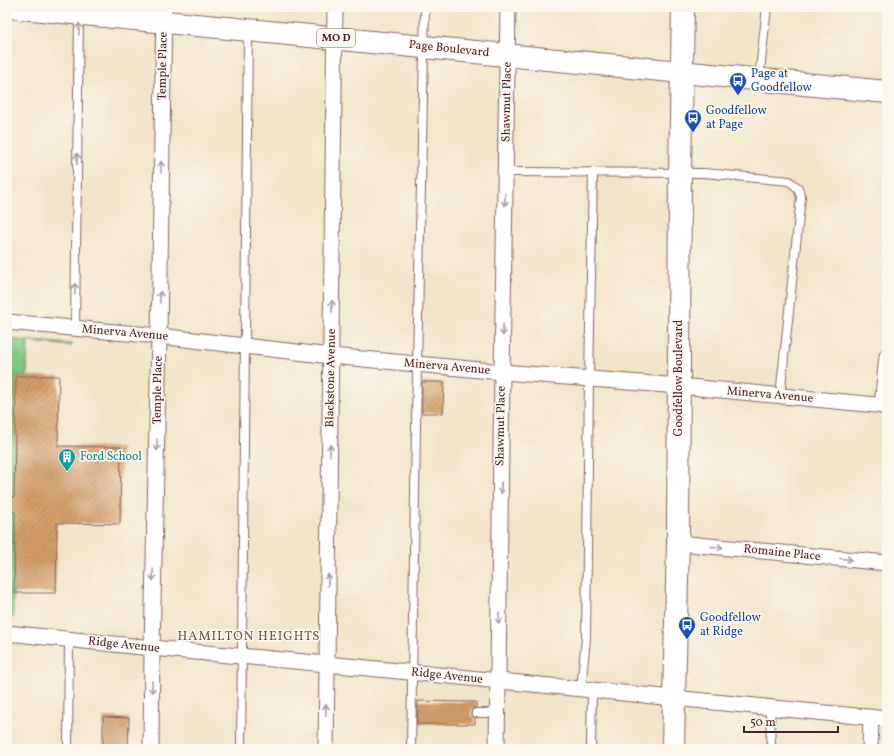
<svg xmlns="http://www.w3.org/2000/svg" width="894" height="756" font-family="Vollkorn,serif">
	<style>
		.grass { fill: url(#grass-tufts); stroke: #647257 }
		.building { fill: url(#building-hatch) }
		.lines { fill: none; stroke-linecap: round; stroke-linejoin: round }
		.service-casing { stroke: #856462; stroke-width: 10 }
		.minor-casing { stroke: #856462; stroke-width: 17 }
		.secondary-casing { stroke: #856462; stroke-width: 24 }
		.primary-casing { stroke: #856462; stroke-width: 24 }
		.service { stroke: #fff; stroke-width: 8 }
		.minor { stroke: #fff; stroke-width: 15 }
		.secondary { stroke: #fff; stroke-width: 22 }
		.primary { stroke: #fff; stroke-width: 22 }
		.oneway { stroke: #ae9aa0 }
		.labels { text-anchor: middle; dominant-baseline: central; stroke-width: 3.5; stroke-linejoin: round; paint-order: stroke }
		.shield { fill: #fbf7ec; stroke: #7f6065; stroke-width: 1 }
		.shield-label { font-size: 11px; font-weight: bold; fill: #4a1f2b }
		.street-label { font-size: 12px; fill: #4a1f2b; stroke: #fbf7ec }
		.transit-label { font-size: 12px; fill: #164399; stroke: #fbf7ec; text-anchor: start }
		.culture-label { font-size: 12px; fill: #0d838f; stroke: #fbf7ec; text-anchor: start }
		.neighbourhood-label { font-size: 13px; letter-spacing: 1px; fill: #7a4b41; stroke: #fbf7ec }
	</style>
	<defs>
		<pattern id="grass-tufts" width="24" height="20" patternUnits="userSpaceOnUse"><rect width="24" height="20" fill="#7ec683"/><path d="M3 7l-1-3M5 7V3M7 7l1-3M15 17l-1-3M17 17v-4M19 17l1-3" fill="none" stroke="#69a06b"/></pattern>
		<pattern id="building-hatch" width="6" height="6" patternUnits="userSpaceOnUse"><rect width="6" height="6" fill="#d39d69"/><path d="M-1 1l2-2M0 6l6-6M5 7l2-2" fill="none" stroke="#ad7f57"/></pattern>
	</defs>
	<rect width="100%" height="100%" fill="#fbf7ec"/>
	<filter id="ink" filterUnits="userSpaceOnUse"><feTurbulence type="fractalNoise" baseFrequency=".025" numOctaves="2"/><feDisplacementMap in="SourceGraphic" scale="8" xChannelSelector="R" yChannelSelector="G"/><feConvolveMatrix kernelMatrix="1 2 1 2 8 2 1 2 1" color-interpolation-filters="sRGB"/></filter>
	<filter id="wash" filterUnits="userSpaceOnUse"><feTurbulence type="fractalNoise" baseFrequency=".012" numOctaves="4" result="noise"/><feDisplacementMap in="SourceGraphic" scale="16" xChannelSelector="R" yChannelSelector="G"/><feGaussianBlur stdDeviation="0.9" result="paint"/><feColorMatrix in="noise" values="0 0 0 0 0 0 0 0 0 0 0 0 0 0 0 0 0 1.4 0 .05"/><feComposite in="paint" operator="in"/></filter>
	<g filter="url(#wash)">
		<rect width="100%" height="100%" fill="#f2e4c9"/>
		<g class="grass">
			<path d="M7,339L72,344V346L28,342L27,376H16L14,497H7Z"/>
			<path d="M7,512H15L13,618H7Z"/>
		</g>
		<g id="blocks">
			<g class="building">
				<path d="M16,376H59L58,446L121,447L120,524L57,523L56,593H14L15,512H7V497H14Z"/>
				<path d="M422,382H444L443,413H422Z"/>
				<path d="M418,701L476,702V708H473L471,713V716L475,718V724H417Z"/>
				<path d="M103,717L129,718L128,749H103Z"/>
			</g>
		</g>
	</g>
	<g filter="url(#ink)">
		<use href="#blocks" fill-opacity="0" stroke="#856462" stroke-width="1"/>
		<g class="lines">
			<defs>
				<g id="service">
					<path d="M759,79L767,7"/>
					<path d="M506,172L704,173L789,181L798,188L801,197L780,396"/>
					<path d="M75,328L79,15"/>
					<path d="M581,689L586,638L589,379L593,172"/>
					<path d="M770,707L771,749"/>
					<path d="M476,713H498"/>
					<path d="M68,749L69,639"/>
					<path d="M241,749L248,31"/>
					<path d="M411,749L417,364L425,7"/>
					<path d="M591,749L592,690"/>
				</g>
				<g id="minor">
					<path d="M7,322L159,336L331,356L502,372L679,386L887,406"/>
					<path d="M882,406L887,356"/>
					<path d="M678,543L887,563"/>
					<path d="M7,633L152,648L327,664L887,719"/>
					<path d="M151,749L152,648L159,336L164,7"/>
					<path d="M326,749L335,7"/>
					<path d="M497,749L502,372L508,7"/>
					<path d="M870,749L871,717"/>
				</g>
				<path id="secondary" d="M673,749L674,698L678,543L680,173L683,7"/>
				<path id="primary" d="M11,7L887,92"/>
			</defs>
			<use href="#service" class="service-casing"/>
			<use href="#minor" class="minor-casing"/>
			<use href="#secondary" class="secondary-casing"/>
			<use href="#primary" class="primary-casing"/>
			<use href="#service" class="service"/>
			<use href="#minor" class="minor"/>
			<use href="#secondary" class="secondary"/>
			<use href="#primary" class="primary"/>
		</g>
		<defs><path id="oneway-shaft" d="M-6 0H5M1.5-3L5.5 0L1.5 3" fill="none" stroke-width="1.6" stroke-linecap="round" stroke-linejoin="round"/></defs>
		<g class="oneway">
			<use href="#oneway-shaft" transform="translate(79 29) rotate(-89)"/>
			<use href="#oneway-shaft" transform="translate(77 159) rotate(-89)"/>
			<use href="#oneway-shaft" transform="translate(161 167) rotate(-89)"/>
			<use href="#oneway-shaft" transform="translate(505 200) rotate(91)"/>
			<use href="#oneway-shaft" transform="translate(75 289) rotate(-89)"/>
			<use href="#oneway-shaft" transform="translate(160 297) rotate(-89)"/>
			<use href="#oneway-shaft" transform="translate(332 306) rotate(-89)"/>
			<use href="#oneway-shaft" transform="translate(503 330) rotate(91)"/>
			<use href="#oneway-shaft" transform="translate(157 445) rotate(91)"/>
			<use href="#oneway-shaft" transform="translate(330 450) rotate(-89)"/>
			<use href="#oneway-shaft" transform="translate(501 488) rotate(91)"/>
			<use href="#oneway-shaft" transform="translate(717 547) rotate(6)"/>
			<use href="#oneway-shaft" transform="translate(846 559) rotate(6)"/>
			<use href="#oneway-shaft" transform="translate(153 575) rotate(91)"/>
			<use href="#oneway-shaft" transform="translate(328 580) rotate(-89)"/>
			<use href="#oneway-shaft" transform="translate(499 618) rotate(91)"/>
			<use href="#oneway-shaft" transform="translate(152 687) rotate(90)"/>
			<use href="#oneway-shaft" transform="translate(326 710) rotate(-89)"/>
		</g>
	</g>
	<defs>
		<symbol id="bus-pin" viewBox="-11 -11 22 30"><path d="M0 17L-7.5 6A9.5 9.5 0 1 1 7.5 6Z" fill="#1a4fb4" stroke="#fbf7ec"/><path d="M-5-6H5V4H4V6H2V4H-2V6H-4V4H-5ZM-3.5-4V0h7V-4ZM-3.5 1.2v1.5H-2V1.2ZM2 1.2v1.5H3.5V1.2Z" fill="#fff"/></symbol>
		<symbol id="building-pin" viewBox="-11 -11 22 30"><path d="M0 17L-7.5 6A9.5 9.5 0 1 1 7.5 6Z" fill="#0f9aa8" stroke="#fbf7ec"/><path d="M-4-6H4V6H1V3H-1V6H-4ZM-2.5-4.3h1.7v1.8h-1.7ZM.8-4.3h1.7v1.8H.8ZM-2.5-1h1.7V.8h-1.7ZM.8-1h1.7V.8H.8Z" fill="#fff"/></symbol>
	</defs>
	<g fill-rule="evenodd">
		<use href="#bus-pin" x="728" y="71" width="20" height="27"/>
		<use href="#bus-pin" x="683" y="108" width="20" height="27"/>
		<use href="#building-pin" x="57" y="447" width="20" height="27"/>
		<use href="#bus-pin" x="677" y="615" width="20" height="27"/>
	</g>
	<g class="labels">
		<rect class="shield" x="317" y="29" width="38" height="18" rx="3"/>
		<g class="shield-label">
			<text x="336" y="38">MO D</text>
		</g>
		<g class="street-label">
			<text transform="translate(449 49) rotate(6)">Page Boulevard</text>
			<text transform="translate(163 66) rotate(-89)">Temple Place</text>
			<text transform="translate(507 102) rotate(-89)">Shawmut Place</text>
			<text transform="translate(125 333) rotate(5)">Minerva Avenue</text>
			<text transform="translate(447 367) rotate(5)">Minerva Avenue</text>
			<text transform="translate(331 378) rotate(-89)">Blackstone Avenue</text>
			<text transform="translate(679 378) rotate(-90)">Goodfellow Boulevard</text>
			<text transform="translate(158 390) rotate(-89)">Temple Place</text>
			<text transform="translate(770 395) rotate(5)">Minerva Avenue</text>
			<text transform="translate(501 426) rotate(-89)">Shawmut Place</text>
			<text transform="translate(782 553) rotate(6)">Romaine Place</text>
			<text transform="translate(124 645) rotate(6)">Ridge Avenue</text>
			<text transform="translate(447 676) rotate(6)">Ridge Avenue</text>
		</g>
		<g class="transit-label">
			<text x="751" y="74">Page at<tspan x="751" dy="14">Goodfellow</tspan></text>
			<text x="706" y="111">Goodfellow<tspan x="706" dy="14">at Page</tspan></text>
			<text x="700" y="618">Goodfellow<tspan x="700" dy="14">at Ridge</tspan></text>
		</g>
		<g class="culture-label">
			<text x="80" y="457">Ford School</text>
		</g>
		<g class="neighbourhood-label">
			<text x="249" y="637">HAMILTON HEIGHTS</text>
		</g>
	</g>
	<rect width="894" height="756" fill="none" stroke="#fbf7ec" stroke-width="24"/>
	<path d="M744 726v6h94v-6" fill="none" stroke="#4a1f2b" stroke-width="2"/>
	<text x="750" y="726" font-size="12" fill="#4a1f2b" stroke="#fbf7ec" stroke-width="3" paint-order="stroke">50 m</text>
</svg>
